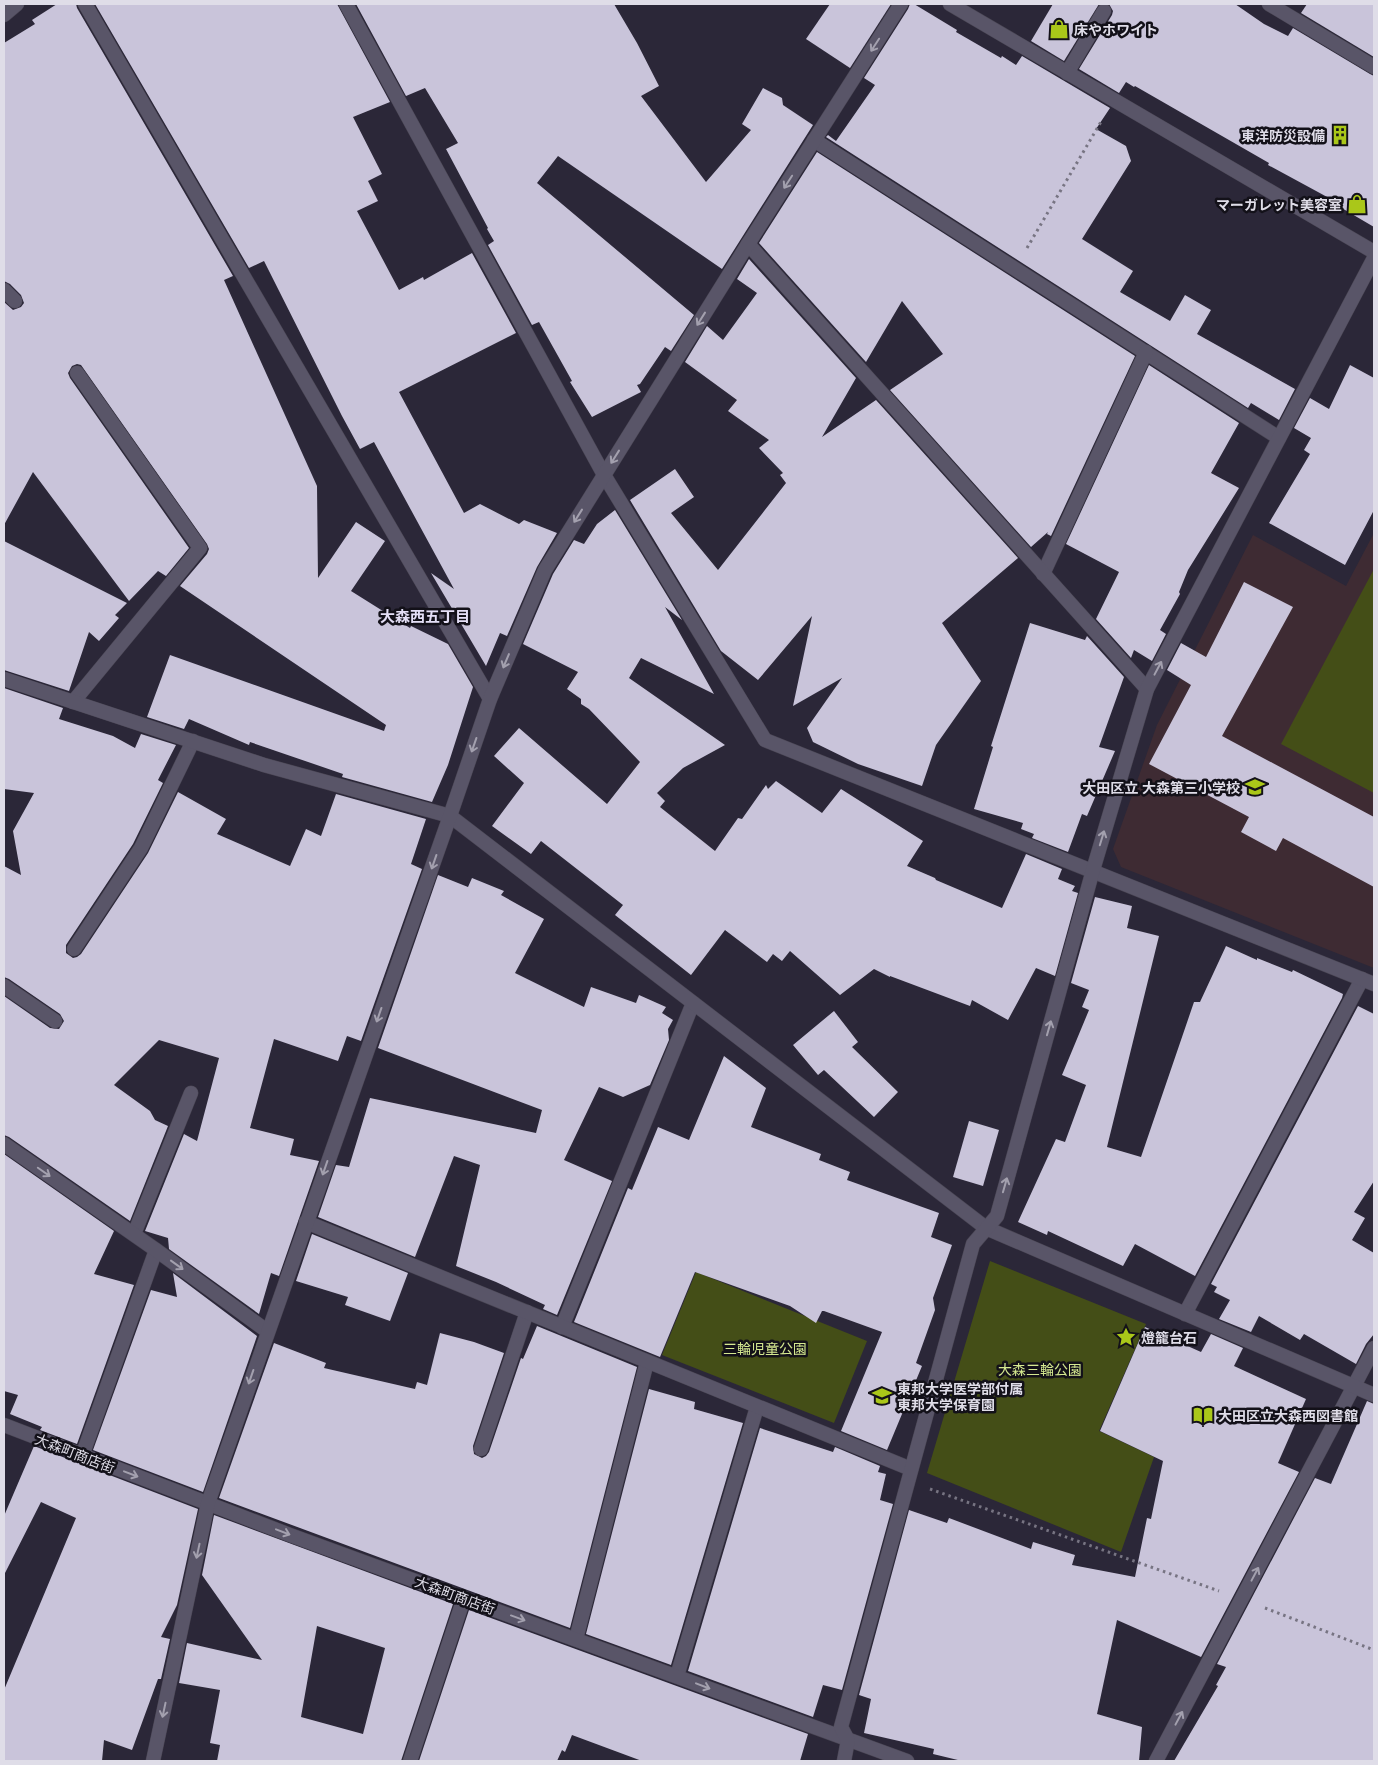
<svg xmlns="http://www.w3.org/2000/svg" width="1378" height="1765" font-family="'Noto Sans','Noto Sans JP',sans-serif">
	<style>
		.education { fill: #3e2b33 }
		.green { fill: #444e17 }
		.building { fill: #c9c4da; fill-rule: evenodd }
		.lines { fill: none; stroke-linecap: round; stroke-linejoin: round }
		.service-casing { stroke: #494553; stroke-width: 15 }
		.minor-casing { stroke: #494553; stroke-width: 15 }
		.path { stroke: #777482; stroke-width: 3; stroke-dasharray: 2.5 4; stroke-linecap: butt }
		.service { stroke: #595568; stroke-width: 14 }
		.minor { stroke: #595568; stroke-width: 14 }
		.oneway { stroke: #a3a0ae }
		.labels { text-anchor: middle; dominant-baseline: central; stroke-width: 5; stroke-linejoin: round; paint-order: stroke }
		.poi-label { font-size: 14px; font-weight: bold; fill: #dfdde8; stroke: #131119; text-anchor: start }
		.park-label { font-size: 14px; fill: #d5e990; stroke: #131119 }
		.street-label { font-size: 14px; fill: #dfdde8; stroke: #131119 }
		.neighbourhood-label { font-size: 15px; font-weight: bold; fill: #e4dff6; stroke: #131119 }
	</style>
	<rect width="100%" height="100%" fill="#2b2738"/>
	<path class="education" d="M1374,533V968L1121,867L1113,849L1157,725L1253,535L1346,586Z"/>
	<g class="green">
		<path d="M1374,569V793L1281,744Z"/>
		<path d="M990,1261L1146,1324L1099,1431L1154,1457L1121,1552L927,1473Z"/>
		<path d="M696,1272L867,1341L834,1423L662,1355Z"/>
	</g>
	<g class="building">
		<path d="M57,4H76L77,8L233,276L224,280L317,486L318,578L356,522L385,541L351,591L410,628L411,626L448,644L473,687L448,765L432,802L342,777L343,774L250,742L249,745L189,719L184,729L147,717L170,655L384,731L386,725L180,586L207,554L209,549L207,544L81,365L77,364L72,366L68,373L70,378L189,548L166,576L158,571L129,601L33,472L4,525V302L13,310L21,307L24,303L21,295L10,284L4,281V43L35,24L32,20Z"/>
		<path d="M95,4H337L390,102L353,117L382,174L368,181L378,201L357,211L399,290L423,277L424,280L472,253L516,333L399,392L464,513L480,504L519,524L524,520L557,533L537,567L507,636L500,633L486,666L431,573L454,589L374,442L360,449L342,416L264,261L249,268Z"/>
		<path d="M356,4H614L637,43L659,86L641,96L706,182L751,130L742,124L763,88L782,98L783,105L813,125L722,269L558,156L537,183L694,315L671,351L665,347L640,384L637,385L641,392L592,417L570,382L572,381L539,322L532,325L488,245L494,241L487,229L488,228L446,149L458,143L425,88L406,96Z"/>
		<path d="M830,4H891L850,68L806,39Z"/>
		<path d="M910,4H914L957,30L956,32L1001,58L1002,56L1016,65L1022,56L1110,108L1096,129L1126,146L1131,161L1082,239L1133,271L1120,292L1170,321L1185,295L1211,310L1197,334L1295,389L1279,420L1251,403L1248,408L826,137L828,135L836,141L875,85L864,78L908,9Z"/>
		<path d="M1053,4H1099L1064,61L1031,41Z"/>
		<path d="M1109,4H1235L1264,24L1288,36L1293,28L1370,74L1374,76V227L1328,200L1329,198L1268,165L1269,163L1135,86L1134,87L1126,82L1119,93L1079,69L1112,15L1113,11Z"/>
		<path d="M1307,4H1374V57L1301,13Z"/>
		<path d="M817,152L1135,356L1051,536L1047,534L1048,532L1031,547L890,390L943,354L902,301L866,362L759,243Z"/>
		<path d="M749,259L856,378L822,437L876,400L1018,558L942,623L981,681L936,745L922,786L858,764L813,742L807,728L842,678L793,706L812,616L758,680L721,651L630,500L675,469L694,497L671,513L718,570L786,483L780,475L783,473L759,448L769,440L728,411L737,400L685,362L707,326L723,340L757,293L737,279Z"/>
		<path d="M1149,365L1239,423L1211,473L1239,488L1188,570L1179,592L1180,594L1160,630L1166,634L1152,661L1134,650L1131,658L1096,619L1119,572L1066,544Z"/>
		<path d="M1350,365L1374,378V510L1345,565L1269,523L1310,454L1304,450L1311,438L1294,428L1310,398L1329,409Z"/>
		<path d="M615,510L682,620L665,607L714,694L641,658L629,678L725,745L683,768L657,793L665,801L660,807L715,851L738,818L742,819L766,785L768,789L776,781L822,813L841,789L923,841L907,866L935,878L936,880L1002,908L1026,854L1062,869L1058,879L1075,886L1072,891L1078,893L1055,976L1036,968L1008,1020L972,1000L970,1006L890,976V977L874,969L840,995L790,951L782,961L773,954L767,962L725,930L691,975L615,915L623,905L541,841L531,854L492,826L524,783L494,756L519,728L607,804L640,762L589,709L581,704V699L567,689L578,672L523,644L553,574L574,540L584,544L597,524Z"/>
		<path d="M4,541L127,603L115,615L119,618L99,641L89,632L69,691L4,670Z"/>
		<path d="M1244,582L1293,607L1222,736L1374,817V887L1283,838L1276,851L1241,832L1249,817L1149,764L1191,685L1167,670L1181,643L1206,657Z"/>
		<path d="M1030,623L1085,640L1087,636L1124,677L1099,747L1115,751L1087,816L1082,814L1068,852L1032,838L1034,834L1021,829L1023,823L974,809L993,747L991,746Z"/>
		<path d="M4,688L63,708L59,719L113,736L135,748L141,734L176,745L158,780L163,783L133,844L66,945V953L73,958L77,957L81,954L148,853L178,792L226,819L217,834L290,866L306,829L321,836L336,794L426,819L411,864L422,869L361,1041L347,1036L338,1061L274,1039L250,1128L294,1139L290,1155L319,1161L279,1276L271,1273L259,1314L169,1249L168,1238L145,1231L184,1134L197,1141L219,1058L159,1040L114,1085L150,1111L155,1120L168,1126L130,1221L9,1137L4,1135V996L50,1028L59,1029L64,1021L60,1014L9,979L4,977V866L21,875L13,831L34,793L4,789Z"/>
		<path d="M438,875L468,887L472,878L504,891L501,895L544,919L515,973L584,1007L591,987L636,1003L639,995L666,1007L662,1013L673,1020L668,1029L669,1040L650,1085L623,1097L599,1087L564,1160L612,1181L557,1315L543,1309L545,1305L496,1282L456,1266L480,1165L454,1156L415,1257L318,1217L336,1165L349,1167L370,1098L536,1133L542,1110L378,1048Z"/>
		<path d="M1095,897L1132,906L1127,928L1159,936L1107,1147L1141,1157L1194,1002H1200L1226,946L1257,960V958L1292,972L1293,970L1343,994L1342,998L1195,1276L1135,1244L1123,1266L1048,1231L1047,1235L1018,1222L1056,1139L1065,1142L1086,1085L1062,1075L1089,1010L1082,1007L1089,990L1071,983Z"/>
		<path d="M1358,1006L1374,1014V1181L1354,1212L1365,1218L1352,1240L1374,1253V1334L1366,1344L1356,1364L1304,1334L1300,1340L1259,1316L1251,1332L1219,1319L1230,1300L1214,1292L1217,1287L1211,1284Z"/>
		<path d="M834,1011L858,1042L852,1047L898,1092L874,1117L824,1070L818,1075L793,1045Z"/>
		<path d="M724,1056L766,1088L751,1127L821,1154L819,1160L850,1172L847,1180L939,1213L931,1237L952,1245L933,1298L935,1310L916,1363L922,1366L887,1450L841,1431L882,1332L824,1311H822L816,1323L790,1306L695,1272L660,1357L574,1322L628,1188L632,1190L658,1127L689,1140Z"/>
		<path d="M969,1121L999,1130L983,1186L953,1177Z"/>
		<path d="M4,1154L114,1231L94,1274L134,1285L77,1444L40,1430L42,1427L10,1414L18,1395L4,1391Z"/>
		<path d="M312,1234L408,1273L390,1321L345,1305L348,1297L296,1281Z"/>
		<path d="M173,1273L257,1336L203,1492L93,1450L151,1290L177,1297Z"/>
		<path d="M537,1326L637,1367L570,1628L219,1498L274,1343L326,1363L324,1368L415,1389L417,1382L427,1385L440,1333L474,1342L504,1353L473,1446L474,1454L482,1458L486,1456L489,1452L521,1358L523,1359Z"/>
		<path d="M1145,1327L1201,1352L1211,1334L1243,1348L1234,1366L1306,1399L1278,1463L1299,1472L1201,1657L1117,1620L1097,1714L1142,1727L1139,1761H962L933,1754L934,1749L864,1733L871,1699L859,1695L909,1510L947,1523L949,1518L1031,1549L1033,1542L1075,1555L1072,1565L1135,1577L1147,1518L1151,1519L1163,1461L1100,1431Z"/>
		<path d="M649,1389L695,1402L694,1409L743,1423L671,1665L586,1634Z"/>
		<path d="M1367,1401L1374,1404V1761H1174L1218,1686L1216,1685L1226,1667L1217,1664L1315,1478L1331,1484Z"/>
		<path d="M760,1428L833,1452L835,1447L880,1466L878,1472L886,1474L880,1500L893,1504L842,1690L823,1685L813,1717L688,1671Z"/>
		<path d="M34,1446L198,1509L177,1605L161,1637L170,1639L161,1679H158L132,1750L104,1740L102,1761H4V1690L76,1518L41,1502L4,1575V1516Z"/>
		<path d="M214,1515L453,1604L401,1761H217L220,1745L210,1743L220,1690L179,1683L187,1643L262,1660L202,1575ZM317,1626L385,1648L363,1734L301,1717Z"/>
		<path d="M469,1610L808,1734L800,1761H642L572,1735L565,1752L562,1750L557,1761H419Z"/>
	</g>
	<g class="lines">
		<defs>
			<g id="service">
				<path d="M1269,4L1374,67"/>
				<path d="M1067,73L1104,11"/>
				<path d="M814,140L1279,438"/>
				<path d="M1043,574L1146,352"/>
				<path d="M73,702L200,548L77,373"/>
				<path d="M74,949L141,848L193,741"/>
				<path d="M4,986L55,1021"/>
				<path d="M134,1234L191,1093"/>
				<path d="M1185,1314L1362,979"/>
				<path d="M562,1327L693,1003"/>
				<path d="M481,1449L527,1312"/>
				<path d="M82,1456L156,1250"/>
				<path d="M576,1639L647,1362"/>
				<path d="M677,1676L757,1407"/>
				<path d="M410,1761L464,1598"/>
				<path d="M1156,1761L1374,1348"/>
			</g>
			<g id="minor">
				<path d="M85,4L490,699"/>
				<path d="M346,4L604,475L765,740L1374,984"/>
				<path d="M950,4L1374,252"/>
				<path d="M4,15L17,4"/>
				<path d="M748,244L1147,689"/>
				<path d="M4,290L15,301"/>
				<path d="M4,679L264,765L450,816L986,1228L1374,1395"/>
				<path d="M4,1144L156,1250L267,1331"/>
				<path d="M306,1222L911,1469"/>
				<path d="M4,1425L290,1535L907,1761"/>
				<path d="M153,1761L208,1503L450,816L490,699L545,570L748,244L901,4"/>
				<path d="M844,1761L848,1740L841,1727L973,1244L997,1216L1093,870L1147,689L1374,258"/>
			</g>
		</defs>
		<use href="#service" class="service-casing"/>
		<use href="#minor" class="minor-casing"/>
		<g class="path">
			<path d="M1027,248L1102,120"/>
			<path d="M930,1489L1219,1591"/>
			<path d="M1265,1608L1374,1650"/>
		</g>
		<use href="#service" class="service"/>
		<use href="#minor" class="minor"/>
	</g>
	<defs><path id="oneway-shaft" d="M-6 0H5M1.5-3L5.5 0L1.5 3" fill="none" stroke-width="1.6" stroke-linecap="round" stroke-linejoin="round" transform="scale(1.25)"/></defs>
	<g class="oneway">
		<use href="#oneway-shaft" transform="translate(875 45) rotate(123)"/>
		<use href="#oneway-shaft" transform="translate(788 182) rotate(123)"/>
		<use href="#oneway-shaft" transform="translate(701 319) rotate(122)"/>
		<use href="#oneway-shaft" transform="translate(615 457) rotate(122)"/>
		<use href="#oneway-shaft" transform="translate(578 516) rotate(122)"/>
		<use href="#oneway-shaft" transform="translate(506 661) rotate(113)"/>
		<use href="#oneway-shaft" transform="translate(1158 668) rotate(-62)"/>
		<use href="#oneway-shaft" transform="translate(474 745) rotate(109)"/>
		<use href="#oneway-shaft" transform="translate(1102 838) rotate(-73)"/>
		<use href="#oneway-shaft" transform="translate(434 862) rotate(109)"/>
		<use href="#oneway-shaft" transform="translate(379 1015) rotate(109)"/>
		<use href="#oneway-shaft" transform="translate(1049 1028) rotate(-74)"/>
		<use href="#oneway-shaft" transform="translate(325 1168) rotate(109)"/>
		<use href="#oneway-shaft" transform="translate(44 1172) rotate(35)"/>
		<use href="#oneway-shaft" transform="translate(1005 1185) rotate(-74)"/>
		<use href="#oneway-shaft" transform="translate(177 1265) rotate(36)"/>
		<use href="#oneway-shaft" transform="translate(251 1377) rotate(109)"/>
		<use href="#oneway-shaft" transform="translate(131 1474) rotate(21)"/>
		<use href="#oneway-shaft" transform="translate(283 1532) rotate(21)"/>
		<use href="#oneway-shaft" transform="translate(198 1551) rotate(102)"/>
		<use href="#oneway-shaft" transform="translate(1255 1574) rotate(-62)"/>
		<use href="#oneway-shaft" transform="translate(518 1618) rotate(20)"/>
		<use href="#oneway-shaft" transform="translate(703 1686) rotate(21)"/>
		<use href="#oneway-shaft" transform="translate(164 1710) rotate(102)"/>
		<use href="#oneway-shaft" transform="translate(1179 1718) rotate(-62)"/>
	</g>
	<defs>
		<symbol id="shop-bare" viewBox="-9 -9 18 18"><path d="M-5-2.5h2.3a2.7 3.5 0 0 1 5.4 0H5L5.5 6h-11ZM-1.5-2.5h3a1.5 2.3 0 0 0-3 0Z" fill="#aac719" stroke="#131119" stroke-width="2.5" paint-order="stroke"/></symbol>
		<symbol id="building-bare" viewBox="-9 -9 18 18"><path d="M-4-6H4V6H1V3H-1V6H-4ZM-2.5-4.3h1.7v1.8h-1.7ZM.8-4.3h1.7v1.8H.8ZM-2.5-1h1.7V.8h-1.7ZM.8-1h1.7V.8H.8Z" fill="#aac719" stroke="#131119" stroke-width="2.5" paint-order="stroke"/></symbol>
		<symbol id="school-bare" viewBox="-9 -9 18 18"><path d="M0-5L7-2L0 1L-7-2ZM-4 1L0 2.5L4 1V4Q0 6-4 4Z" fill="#aac719" stroke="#131119" stroke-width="2.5" paint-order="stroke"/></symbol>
		<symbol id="sight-bare" viewBox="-9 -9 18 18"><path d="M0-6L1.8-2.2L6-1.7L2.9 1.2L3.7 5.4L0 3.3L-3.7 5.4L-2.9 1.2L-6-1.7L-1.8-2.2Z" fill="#aac719" stroke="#131119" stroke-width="2.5" paint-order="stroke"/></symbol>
		<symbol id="library-bare" viewBox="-9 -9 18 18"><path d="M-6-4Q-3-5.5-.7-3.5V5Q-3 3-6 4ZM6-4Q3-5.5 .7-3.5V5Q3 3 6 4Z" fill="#aac719" stroke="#131119" stroke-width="2.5" paint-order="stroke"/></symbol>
	</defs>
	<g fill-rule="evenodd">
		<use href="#shop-bare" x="1045" y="15" width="28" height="28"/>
		<use href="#building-bare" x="1326" y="121" width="28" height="28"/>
		<use href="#shop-bare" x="1343" y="190" width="28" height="28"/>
		<use href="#school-bare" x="1241" y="773" width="28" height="28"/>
		<use href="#sight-bare" x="1112" y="1323" width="28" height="28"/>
		<use href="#school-bare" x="868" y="1382" width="28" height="28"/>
		<use href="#library-bare" x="1189" y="1401" width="28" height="28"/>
	</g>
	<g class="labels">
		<g class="poi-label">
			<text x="1074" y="29">床やホワイト</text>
			<text x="1325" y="135" text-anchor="end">東洋防災設備</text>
			<text x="1342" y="204" text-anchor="end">マーガレット美容室</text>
			<text x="1240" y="787" text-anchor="end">大田区立 大森第三小学校</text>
			<text x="1141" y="1337">燈籠台石</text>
			<text x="897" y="1388">東邦大学医学部付属<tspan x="897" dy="16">東邦大学保育園</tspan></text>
			<text x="1218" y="1415">大田区立大森西図書館</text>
		</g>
		<g class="park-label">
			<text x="765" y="1348">三輪児童公園</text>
			<text x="1040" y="1369">大森三輪公園</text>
		</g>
		<g class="street-label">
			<text transform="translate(75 1453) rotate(21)">大森町商店街</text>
			<text transform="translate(455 1595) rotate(20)">大森町商店街</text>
		</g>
		<g class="neighbourhood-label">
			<text x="425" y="616">大森西五丁目</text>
		</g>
	</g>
	<rect width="1378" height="1765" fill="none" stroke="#dfdde8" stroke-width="10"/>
</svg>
